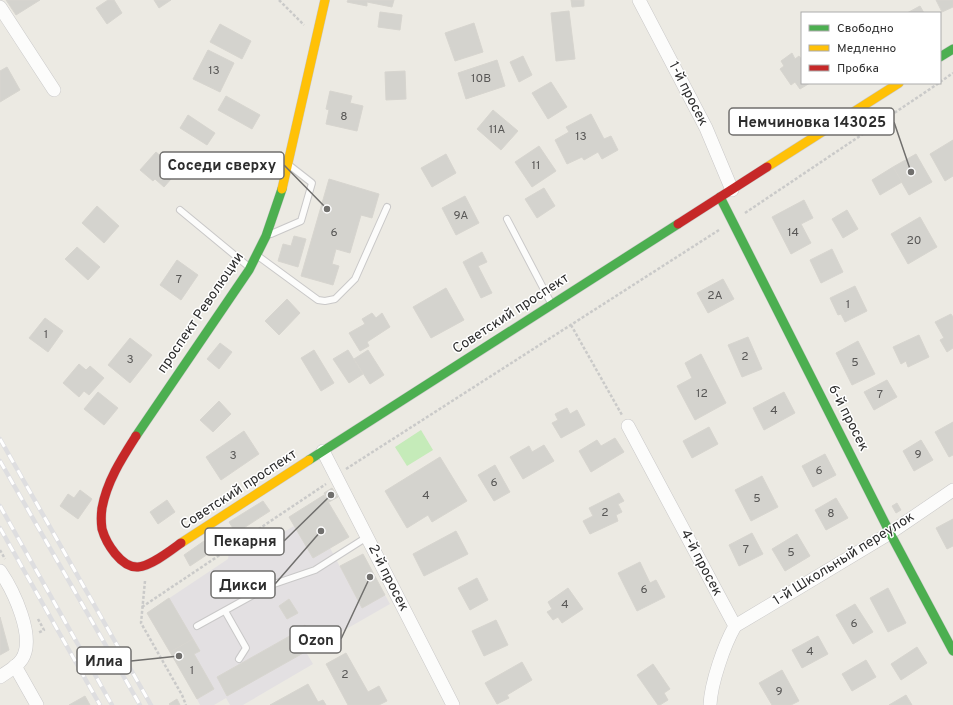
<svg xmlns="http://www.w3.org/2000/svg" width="953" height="705" font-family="Overpass,sans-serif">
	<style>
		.industrial { fill: #e3e0e2 }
		.green { fill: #c5ebb9 }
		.building { fill: #d4d3ce; stroke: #d7d5cf }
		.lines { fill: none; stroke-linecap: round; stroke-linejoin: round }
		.lane-casing { stroke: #c9c8c8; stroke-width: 8 }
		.street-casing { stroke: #c9c8c8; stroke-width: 14 }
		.fast-casing { stroke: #c9c8c8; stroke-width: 10 }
		.slow-casing { stroke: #c9c8c8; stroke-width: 10 }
		.jam-casing { stroke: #c9c8c8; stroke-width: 10 }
		.path { stroke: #cacac9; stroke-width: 2.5; stroke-dasharray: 3 2; stroke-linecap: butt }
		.lane { stroke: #fcfcfb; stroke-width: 6 }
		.street { stroke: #fcfcfb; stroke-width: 13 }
		.fast { stroke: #4caf50; stroke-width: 9 }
		.slow { stroke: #ffc107; stroke-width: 9 }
		.jam { stroke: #c62828; stroke-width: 9 }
		.rail-casing { stroke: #dedee0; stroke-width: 4.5 }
		.rail { stroke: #fff; stroke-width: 3; stroke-dasharray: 9; stroke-linecap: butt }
		.labels { text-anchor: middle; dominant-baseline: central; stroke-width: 3; stroke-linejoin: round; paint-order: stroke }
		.number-label { font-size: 12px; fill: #585756 }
		.street-label { font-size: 14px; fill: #2d2d2d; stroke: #fff }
		.leader { fill: none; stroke: #706f6d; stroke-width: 1.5 }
		.callout-dot { fill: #706f6d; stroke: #fff; stroke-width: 1.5 }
		.callout { fill: #fff; stroke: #706f6d; stroke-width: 1.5 }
		.callout-label { font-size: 15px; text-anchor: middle; font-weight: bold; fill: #2d2d2d }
	</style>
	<rect width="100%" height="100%" fill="#eceae3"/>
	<path class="industrial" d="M294,526L313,558L330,548L362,608L385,595L390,604L306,652L313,664L243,705H230L226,698L214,705H200L197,699L214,689L194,654L200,651L193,639L170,652L147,613L228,559L229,552L243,543L250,552Z"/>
	<path class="green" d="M421,430L433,450L407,466L395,447Z"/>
	<g class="building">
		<path d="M6,0H40L16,15Z"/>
		<path d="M108,0H114L122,13L107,24L96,8Z"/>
		<path d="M154,0H171L159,8Z"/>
		<path d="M348,0H394L392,7L367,2V6L347,2Z"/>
		<path d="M571,0H584V6L572,7Z"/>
		<path d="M936,0H953V7L942,12Z"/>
		<path d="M920,6L924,13H907Z"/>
		<path d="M569,11L575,59L556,61L551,13Z"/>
		<path d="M380,12L402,15L400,30L378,27Z"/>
		<path d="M474,23L483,52L455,61L445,33Z"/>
		<path d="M220,24L251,41L242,59L210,42Z"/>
		<path d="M208,50L234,63L220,92L193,79Z"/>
		<path d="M792,53L795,59L799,56L802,60V83H810L800,89L795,82L791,85L780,69L784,66L781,61Z"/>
		<path d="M523,56L532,75L519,82L510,62Z"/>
		<path d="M497,60L505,86L466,99L458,73Z"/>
		<path d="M7,67L20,90L0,102V71Z"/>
		<path d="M405,71L406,99L386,100L385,72Z"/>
		<path d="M551,82L567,107L548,119L532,93Z"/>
		<path d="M330,91L352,96L350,103L363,106L357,131L326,124L329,110L326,109Z"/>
		<path d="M226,96L260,115L252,129L218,110Z"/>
		<path d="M493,110L518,131L501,150L477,129Z"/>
		<path d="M591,114L604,139L611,136L618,150L602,159L598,152L584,160L582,157L567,164L555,140L569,132L566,127Z"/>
		<path d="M188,115L215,133L207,145L180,128Z"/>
		<path d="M953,140V176L945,181L930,154Z"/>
		<path d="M539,146L556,171L532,187L515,162Z"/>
		<path d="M156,152L178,171L164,187L155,179L153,181L140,170Z"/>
		<path d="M446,154L456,173L432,187L421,168Z"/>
		<path d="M916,154L932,182L909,195L893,167Z"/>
		<path d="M893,167L902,182L880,195L872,180Z"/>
		<path d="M329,179L379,194L372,218L361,215L350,253L336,249L332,264L339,266L333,285L301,276Z"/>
		<path d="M544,188L555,206L537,218L525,199Z"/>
		<path d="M465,196L479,223L456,235L442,208Z"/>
		<path d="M804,200L813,218L801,224L811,243L791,254L772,217Z"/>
		<path d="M97,206L119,226L104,243L82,223Z"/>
		<path d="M847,210L858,229L843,238L832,219Z"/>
		<path d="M920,217L937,247L908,264L891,234Z"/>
		<path d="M294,236L306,239L298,267L278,261L283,244L291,246Z"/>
		<path d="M77,247L100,267L88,280L65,259Z"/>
		<path d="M832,249L843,272L821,283L810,260Z"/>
		<path d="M482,252L487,262L478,266L492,293L481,298L463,262Z"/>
		<path d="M177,260L198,275L181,300L160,285Z"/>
		<path d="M723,279L734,299L708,313L697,293Z"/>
		<path d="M855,286L867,311L845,322L841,314L838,315L830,298Z"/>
		<path d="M446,288L464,320L431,338L413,307Z"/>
		<path d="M287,299L300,313L279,335L265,321Z"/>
		<path d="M372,313L376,318L382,313L390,327L367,342L369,346L360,351L349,333L365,324L362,319Z"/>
		<path d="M951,314L953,317V348L947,352L940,340L944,338L935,322Z"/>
		<path d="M45,318L63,331L48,352L29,338Z"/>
		<path d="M919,335L929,357L908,367L906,361L901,364L893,347Z"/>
		<path d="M748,337L762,369L742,377L728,345Z"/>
		<path d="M130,338L152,355L130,383L108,365Z"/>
		<path d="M858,341L875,374L852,385L836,353Z"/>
		<path d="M220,343L232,352L219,369L207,359Z"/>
		<path d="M314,350L334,383L321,391L301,358Z"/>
		<path d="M348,350L363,374L349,383L333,359Z"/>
		<path d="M368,350L384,375L370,384L354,359Z"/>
		<path d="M701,354L726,403L695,420L677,386L692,378L685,363Z"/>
		<path d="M79,364L86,370L90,366L104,378L89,395L84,391L79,397L63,383Z"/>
		<path d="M887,380L897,397L874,410L864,392Z"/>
		<path d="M98,392L118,408L104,425L84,409Z"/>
		<path d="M784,392L795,413L764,430L753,408Z"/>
		<path d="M219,401L231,414L213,432L200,420Z"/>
		<path d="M567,408L570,414L577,410L585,425L561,438L552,423L558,420L555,414Z"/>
		<path d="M953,422V455L949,457L935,432Z"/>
		<path d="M709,427L718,444L692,458L683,441Z"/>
		<path d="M244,431L259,454L221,480L206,457Z"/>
		<path d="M615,438L624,452L591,472L579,451L597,440L601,446Z"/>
		<path d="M921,440L933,460L914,471L903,451Z"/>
		<path d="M544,445L554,461L523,479L510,457L529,446L532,452Z"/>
		<path d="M825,454L836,475L813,487L802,466Z"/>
		<path d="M440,457L467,501L432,522L428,515L407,528L385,491Z"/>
		<path d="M495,465L510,492L494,501L478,475Z"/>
		<path d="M762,476L778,507L751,521L735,490Z"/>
		<path d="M332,488L338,497L329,502L324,493Z"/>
		<path d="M80,490L92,499L78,519L60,506L68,494L74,498Z"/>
		<path d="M619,493L624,501L618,504L622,512L616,515L618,521L590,534L583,521L593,516L589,508Z"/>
		<path d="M324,495L349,537L313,558L289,517Z"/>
		<path d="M836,498L848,518L826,530L815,510Z"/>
		<path d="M167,500L175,512L158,524L150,512Z"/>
		<path d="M263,501L270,511L236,533L229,522Z"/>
		<path d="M897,503L901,510L896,513L892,506Z"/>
		<path d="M953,519V546L947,549L936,528Z"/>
		<path d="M456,531L468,554L424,576L413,554Z"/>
		<path d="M752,533L763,554L739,566L729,545Z"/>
		<path d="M797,534L810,556L785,571L772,549Z"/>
		<path d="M204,541L211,552L190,566L184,555Z"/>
		<path d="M363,554L385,595L362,608L340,566Z"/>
		<path d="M640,562L650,583L656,580L665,597L637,611L618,573Z"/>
		<path d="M477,578L488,600L470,610L458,588Z"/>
		<path d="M568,588L583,609L562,623L558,617L553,620L547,612L552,609L548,602Z"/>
		<path d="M888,588L906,623L888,632L870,598Z"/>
		<path d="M169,598L193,639L170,652L147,613Z"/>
		<path d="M289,599L298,613L287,619L279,606Z"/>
		<path d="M855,604L873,632L853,644L836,615Z"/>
		<path d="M0,617L9,650L0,655Z"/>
		<path d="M496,620L508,645L484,656L472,631Z"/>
		<path d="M305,625L317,642L307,649L295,632Z"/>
		<path d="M295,633L305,652L227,696L217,677Z"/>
		<path d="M818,636L828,654L802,668L792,650Z"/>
		<path d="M193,639L200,651L194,654L214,689L197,699L170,652Z"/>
		<path d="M917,647L927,663L901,680L891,664Z"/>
		<path d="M346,653L368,692L379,686L387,701L379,705H348L326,664Z"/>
		<path d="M866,660L876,677L852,691L842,674Z"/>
		<path d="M522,662L532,680L507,695L509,698L497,704L485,683Z"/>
		<path d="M653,664L670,689L664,693L668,700L660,705H658L637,675Z"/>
		<path d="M782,670L799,701L791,705H772L759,683Z"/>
		<path d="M308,684L318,702L323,700L326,705H270Z"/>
		<path d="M906,695L912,705H889Z"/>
		<path d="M85,696L90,705H69Z"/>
		<path d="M177,699L180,705H170L169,704Z"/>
	</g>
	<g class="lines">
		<defs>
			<g id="lane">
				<path d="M180,210L249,267"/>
				<path d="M507,219L551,303"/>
				<path d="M271,234L301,221L312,183L289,165"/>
				<path d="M258,256L318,300L325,301L335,299L355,279L387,207"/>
				<path d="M225,611L246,648L239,659"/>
				<path d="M197,626L271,585L315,570L367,537"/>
			</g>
			<g id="street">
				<path d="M639,0L706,128L732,190"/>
				<path d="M0,7L54,90"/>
				<path d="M628,426L735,626C724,645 711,683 710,705"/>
				<path d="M323,451L453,705"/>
				<path d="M0,571C13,590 36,637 22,659C17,667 8,671 0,677"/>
				<path d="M735,626L890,533L953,490"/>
				<path d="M15,666L37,705"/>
			</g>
			<g id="fast">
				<path d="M940,57L953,49"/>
				<path d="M720,197L890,533L953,651"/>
				<path d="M136,436L249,270L266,236L282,189"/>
				<path d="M309,460L678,224"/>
			</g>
			<g id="slow">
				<path d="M767,167L899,83"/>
				<path d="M282,189L325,0"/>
				<path d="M181,543L309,460"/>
			</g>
			<g id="jam">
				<path d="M678,224L767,167"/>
				<path d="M136,436C122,458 107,481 102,508C101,515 101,522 102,529C106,543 121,568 138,567C151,566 170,551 181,543"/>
			</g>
		</defs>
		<use href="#lane" class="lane-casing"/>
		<use href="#street" class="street-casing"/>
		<use href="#fast" class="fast-casing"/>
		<use href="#slow" class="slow-casing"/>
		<use href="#jam" class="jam-casing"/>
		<g class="path">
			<path d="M279,0L304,25"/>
			<path d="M940,82L953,73"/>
			<path d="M745,213L939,83"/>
			<path d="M571,325L622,415"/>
			<path d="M346,469L719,230"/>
			<path d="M0,550L5,559"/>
			<path d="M145,581L141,623L182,695L186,705"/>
			<path d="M142,607L326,484"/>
			<path d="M38,619L44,630L38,633"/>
		</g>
		<use href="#lane" class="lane"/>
		<use href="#street" class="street"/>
		<use href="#fast" class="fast"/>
		<use href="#slow" class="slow"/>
		<use href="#jam" class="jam"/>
		<defs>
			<g id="rail">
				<path d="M0,439L151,705"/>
				<path d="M0,461L140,705"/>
				<path d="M0,506L112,705"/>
				<path d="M0,528L100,705"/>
			</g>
		</defs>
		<use href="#rail" class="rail-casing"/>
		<use href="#rail" class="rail"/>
	</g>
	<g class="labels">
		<g class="number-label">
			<text x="214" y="71">13</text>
			<text x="481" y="79">10В</text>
			<text x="344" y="117">8</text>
			<text x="497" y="130">11А</text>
			<text x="581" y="137">13</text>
			<text x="536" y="166">11</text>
			<text x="461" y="216">9А</text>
			<text x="334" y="233">6</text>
			<text x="793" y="233">14</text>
			<text x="914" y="241">20</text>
			<text x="179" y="280">7</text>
			<text x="715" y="296">2А</text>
			<text x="848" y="305">1</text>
			<text x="46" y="335">1</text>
			<text x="745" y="357">2</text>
			<text x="130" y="360">3</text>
			<text x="855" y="363">5</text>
			<text x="702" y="394">12</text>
			<text x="880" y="395">7</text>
			<text x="774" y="411">4</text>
			<text x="918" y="455">9</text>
			<text x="233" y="456">3</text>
			<text x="819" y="471">6</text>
			<text x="494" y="483">6</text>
			<text x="426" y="496">4</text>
			<text x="757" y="499">5</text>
			<text x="605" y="513">2</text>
			<text x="831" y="514">8</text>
			<text x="746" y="550">7</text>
			<text x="791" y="553">5</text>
			<text x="644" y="590">6</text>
			<text x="565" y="605">4</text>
			<text x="854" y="624">6</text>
			<text x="810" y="652">4</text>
			<text x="192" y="671">1</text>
			<text x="345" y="675">2</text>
			<text x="779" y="692">9</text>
		</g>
		<g class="street-label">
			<text transform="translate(688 94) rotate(63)">1-й просек</text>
			<text transform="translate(201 313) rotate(-56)">проспект Революции</text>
			<text transform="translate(511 314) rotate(-33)">Советский проспект</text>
			<text transform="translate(848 418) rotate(63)">6-й просек</text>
			<text transform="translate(239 490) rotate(-33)">Советский проспект</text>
			<text transform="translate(844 559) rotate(-32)">1-й Школьный переулок</text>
			<text transform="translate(701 563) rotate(62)">4-й просек</text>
			<text transform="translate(388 578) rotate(63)">2-й просек</text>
		</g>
	</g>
	<path class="leader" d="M911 172L894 122M327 209L284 165M331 495L284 541M321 531L275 584M370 577L341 639M179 656L131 661"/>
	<g class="callout-dot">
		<circle cx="911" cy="172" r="4"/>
		<circle cx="327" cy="209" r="4"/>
		<circle cx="331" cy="495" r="4"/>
		<circle cx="321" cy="531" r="4"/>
		<circle cx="370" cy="577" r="4"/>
		<circle cx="179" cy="656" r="4"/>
	</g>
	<g class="callout">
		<rect x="729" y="108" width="165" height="27" rx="4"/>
		<rect x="160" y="152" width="124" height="27" rx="4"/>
		<rect x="205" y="528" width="79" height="27" rx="4"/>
		<rect x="211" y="571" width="64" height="27" rx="4"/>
		<rect x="290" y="626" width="51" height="27" rx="4"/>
		<rect x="77" y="647" width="54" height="27" rx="4"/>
	</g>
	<g class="callout-label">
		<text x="812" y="127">Немчиновка 143025</text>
		<text x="222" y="170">Соседи сверху</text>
		<text x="245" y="546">Пекарня</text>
		<text x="243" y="590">Дикси</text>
		<text x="316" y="645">Ozon</text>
		<text x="104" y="666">Илиа</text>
	</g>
	<rect x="801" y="12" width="140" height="72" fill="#ffffff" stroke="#ababab"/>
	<rect x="809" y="25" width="20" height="6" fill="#4caf50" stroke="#ababab"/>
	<text x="837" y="32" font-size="12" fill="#2d2d2d">Свободно</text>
	<rect x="809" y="45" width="20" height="6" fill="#ffc107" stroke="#ababab"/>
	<text x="837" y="52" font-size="12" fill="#2d2d2d">Медленно</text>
	<rect x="809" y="65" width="20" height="6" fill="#c62828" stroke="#ababab"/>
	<text x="837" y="72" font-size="12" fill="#2d2d2d">Пробка</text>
</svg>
